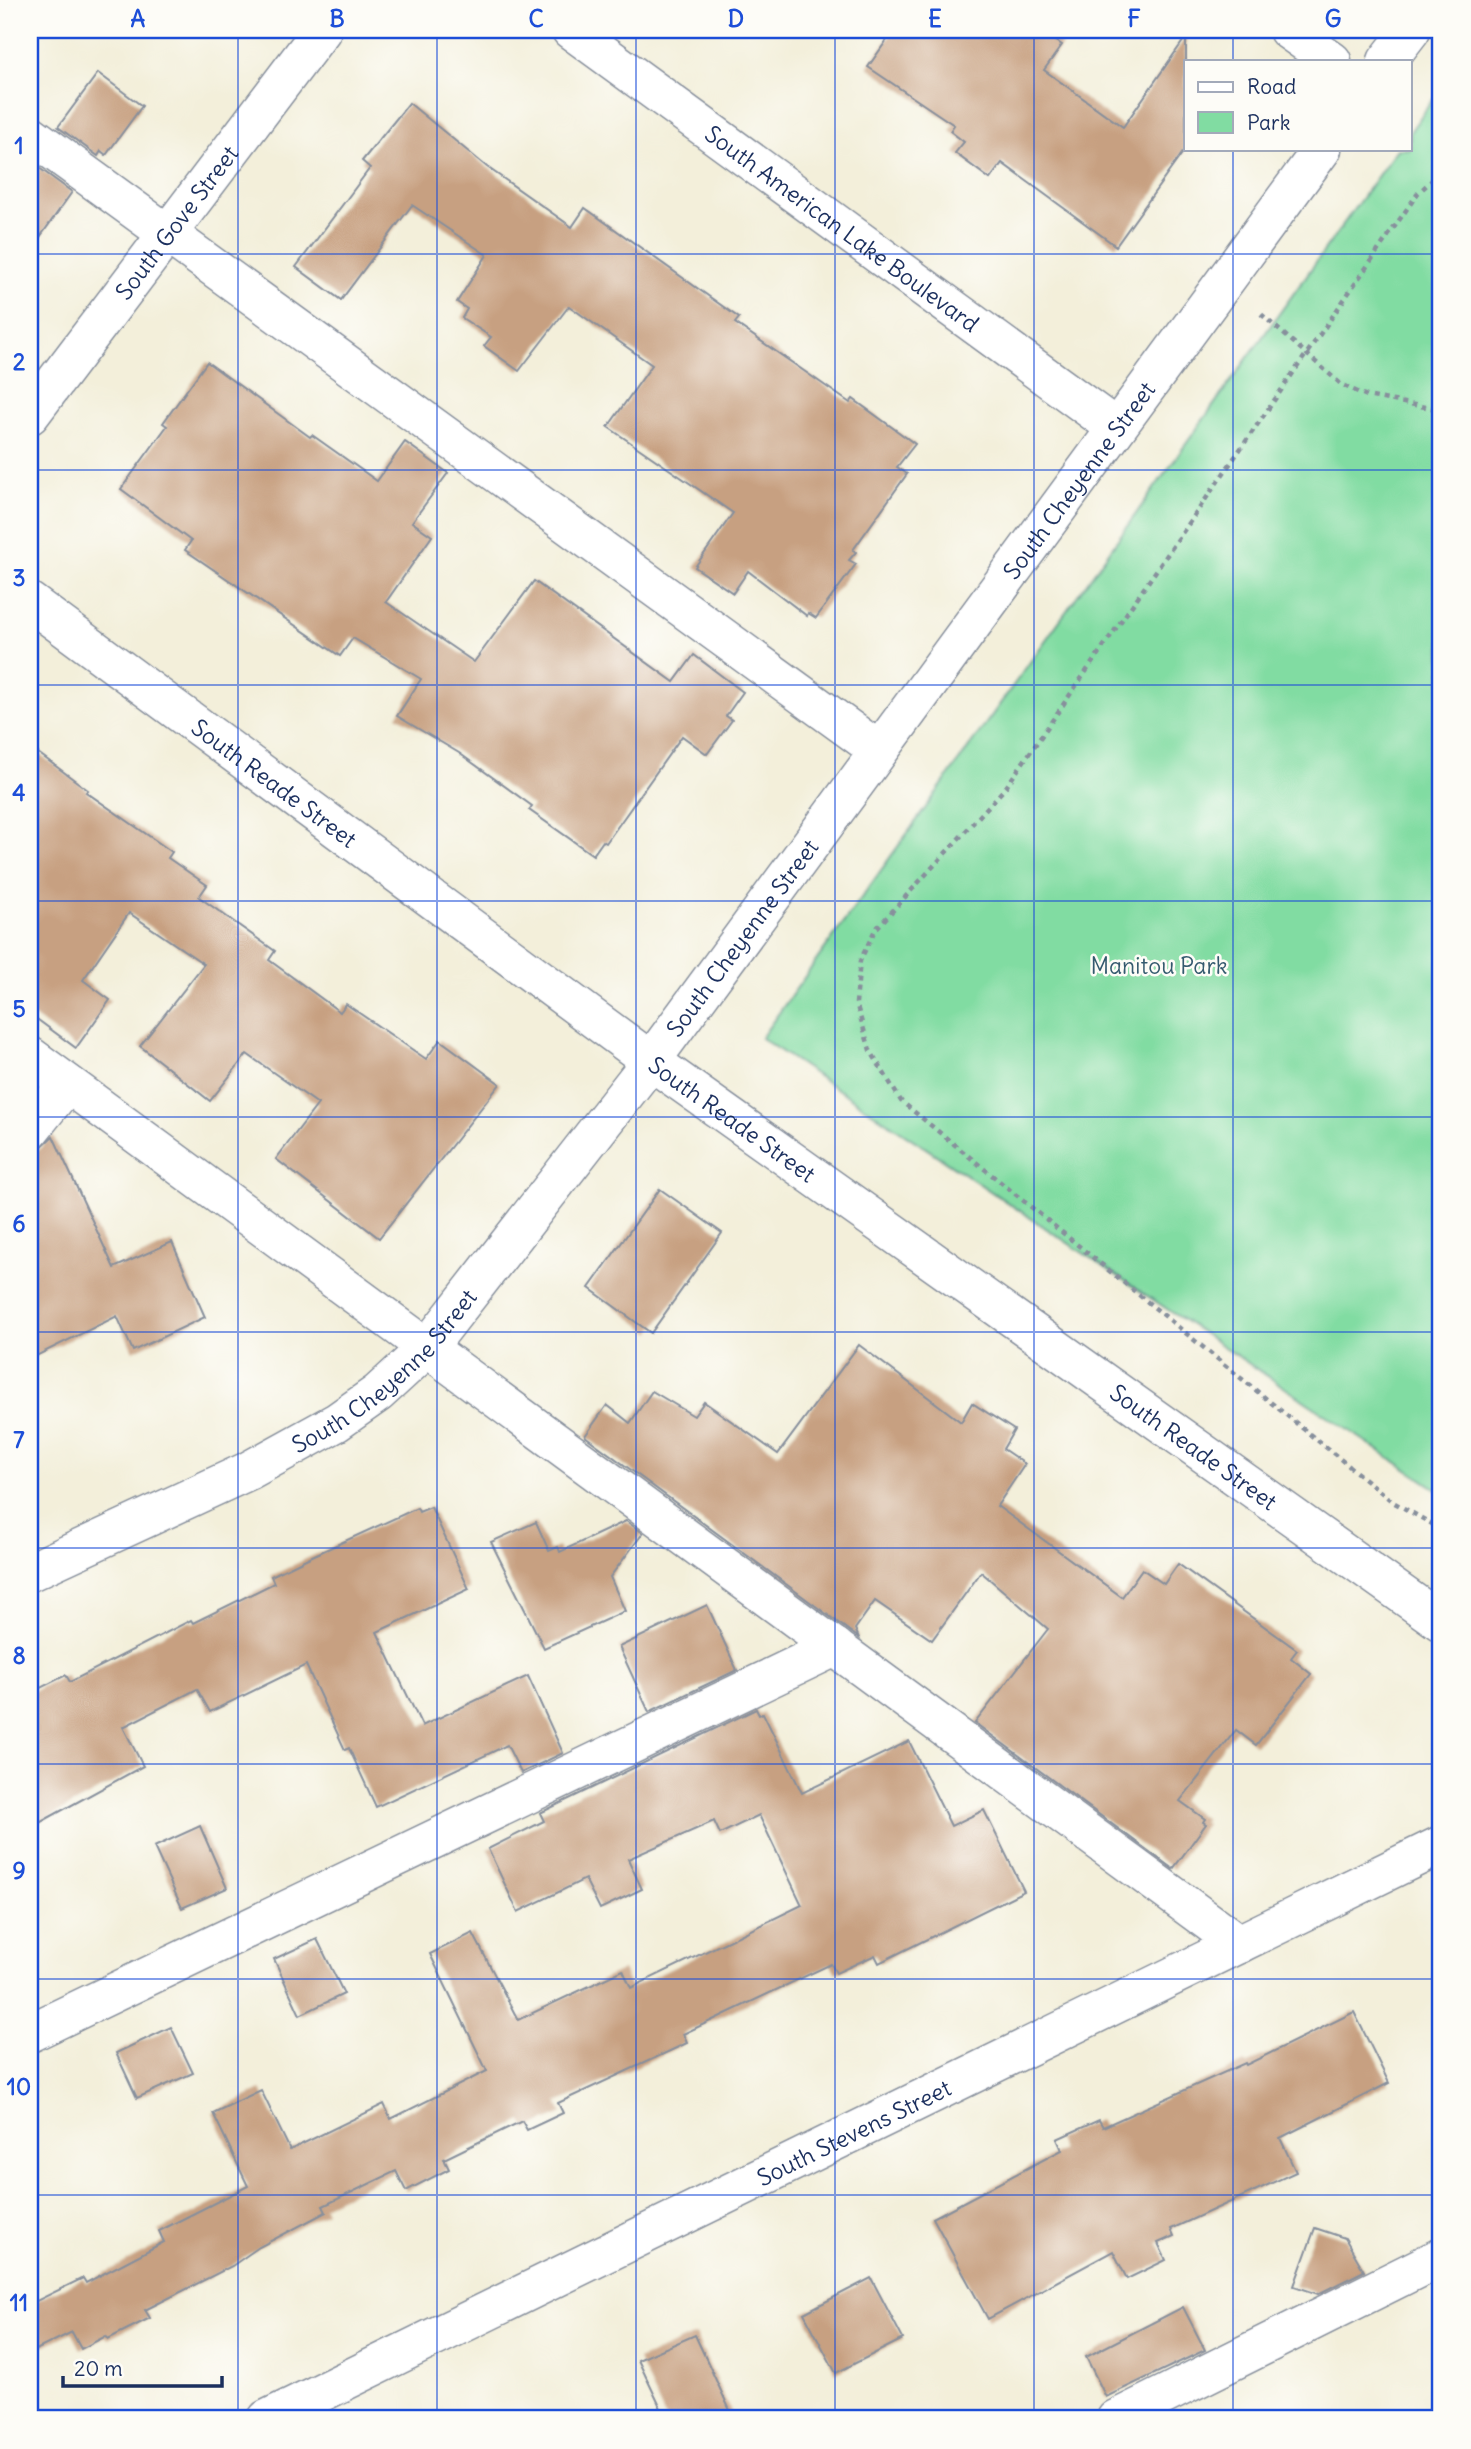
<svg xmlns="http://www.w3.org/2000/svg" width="1471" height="2449" font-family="Delius,sans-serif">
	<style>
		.green { fill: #81dca2; stroke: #4e8680; stroke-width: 2 }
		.building { fill: #c7a081 }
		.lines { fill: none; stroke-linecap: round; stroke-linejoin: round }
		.minor-casing { stroke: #878f9c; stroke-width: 41 }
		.path { stroke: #878f9c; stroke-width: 4.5; stroke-dasharray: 5 5; stroke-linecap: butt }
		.minor { stroke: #fff; stroke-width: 38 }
		.grid { fill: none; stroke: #1d4ed8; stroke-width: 2; stroke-opacity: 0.55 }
		.labels { text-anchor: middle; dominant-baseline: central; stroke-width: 5; stroke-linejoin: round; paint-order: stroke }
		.street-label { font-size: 23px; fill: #1b2f5e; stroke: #fdfcf7 }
		.park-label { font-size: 23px; fill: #345a6f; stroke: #fdfcf7 }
		.neatline { fill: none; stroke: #1d4ed8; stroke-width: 2.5 }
		.grid-label { font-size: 23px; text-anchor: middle; font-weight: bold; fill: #1d4ed8 }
	</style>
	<rect width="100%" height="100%" fill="#fdfcf7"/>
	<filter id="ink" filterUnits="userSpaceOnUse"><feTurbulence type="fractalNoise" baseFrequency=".0143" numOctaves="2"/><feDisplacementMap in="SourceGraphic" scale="14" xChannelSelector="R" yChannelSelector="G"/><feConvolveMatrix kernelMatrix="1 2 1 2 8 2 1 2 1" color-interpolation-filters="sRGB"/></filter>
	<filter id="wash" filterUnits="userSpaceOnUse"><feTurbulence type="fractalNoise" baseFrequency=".00686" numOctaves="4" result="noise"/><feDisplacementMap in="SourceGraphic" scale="28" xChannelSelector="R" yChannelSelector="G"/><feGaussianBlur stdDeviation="1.57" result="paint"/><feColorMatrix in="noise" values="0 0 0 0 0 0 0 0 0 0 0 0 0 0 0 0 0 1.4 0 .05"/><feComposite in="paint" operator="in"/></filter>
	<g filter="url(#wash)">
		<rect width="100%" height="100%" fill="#f3efda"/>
		<path class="green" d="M1441,88V1492L761,1038L1397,149H1410V132Z"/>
		<g id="blocks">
			<g class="building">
				<path d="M894,30H1040L1062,45L1044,70L1123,127L1186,37V148L1116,246L1002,163L990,179L955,153L964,142L950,131L954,125L868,67Z"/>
				<path d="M98,73L142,106L106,155L101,151L98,156L58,127Z"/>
				<path d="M409,103L487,167L572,227L585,208L739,318L735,323L850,403L853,399L915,444L897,467L907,474L853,550L856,552L849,560L856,564L816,618L808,613L807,616L748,571L733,593L695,567L733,513L608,427L652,365L569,306L519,371L484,346L491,337L462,318L467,309L457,302L487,255L412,205L341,300L296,267L370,168L362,161Z"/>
				<path d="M31,162L72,192L30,251V164Z"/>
				<path d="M207,362L310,437L312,435L377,481L405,442L448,473L412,522L432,536L386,602L474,662L534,581L674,682L694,655L743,692L726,716L732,720L707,754L682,736L606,843L603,841L593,855L529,810L532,806L459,753L397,716L421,679L353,638L340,656L185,550L191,541L121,489L167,426L163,423Z"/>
				<path d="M30,747L88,790L86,792L172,852L168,858L207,885L199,897L275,951L269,960L340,1012L346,1004L426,1059L440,1040L500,1084L379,1238L276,1159L318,1104L247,1054L210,1101L140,1046L204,964L129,913L83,980L110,1000L76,1048L30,1014Z"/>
				<path d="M53,1136L114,1268L172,1242L205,1317L133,1351L117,1316L30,1359V1151L38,1150Z"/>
				<path d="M660,1189L722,1233L651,1333L589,1288Z"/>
				<path d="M859,1345L961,1422L972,1403L1014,1430L1003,1449L1025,1464L997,1506L1122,1597L1142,1569L1164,1584L1178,1564L1297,1650L1291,1658L1311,1674L1256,1745L1236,1730L1180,1801L1205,1819L1203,1822L1206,1824L1173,1869L975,1723L1048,1629L981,1572L932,1640L875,1601L855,1629L859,1638L585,1436L607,1405L630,1423L652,1391L694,1416L704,1402L778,1454Z"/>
				<path d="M431,1507L469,1589L377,1632L422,1726L528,1676L563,1753L521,1773L507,1745L376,1807L349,1748L345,1750L306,1665L210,1712L197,1689L123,1727L143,1766L30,1828V1693L66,1675L70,1682L191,1620L193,1623L274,1583L271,1576L308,1558L417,1508L419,1512Z"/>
				<path d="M626,1521L643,1533L610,1577L625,1611L544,1648L491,1542L536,1522L549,1551L558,1547L560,1552Z"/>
				<path d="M707,1605L737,1670L649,1712L619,1647Z"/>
				<path d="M756,1709L759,1715L763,1713L802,1793L909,1741L951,1826L984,1810L1024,1891L879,1963L875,1955L836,1973L831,1964L683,2034L687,2043L558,2103L563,2113L527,2130L522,2121L444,2159L449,2169L406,2191L396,2171L323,2206L326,2212L259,2247L232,2266L145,2310L150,2318L108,2339L106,2336L81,2349L72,2332L30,2353V2304L83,2278L86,2283L164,2242L159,2231L248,2186L213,2113L261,2090L290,2150L384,2104L391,2119L487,2071L430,1954L473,1933L518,2020L623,1970L631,1988L802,1905L759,1815L720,1834L714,1821L628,1859L642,1889L600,1909L585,1879L518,1912L488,1849L544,1821L540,1813Z"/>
				<path d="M200,1826L227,1888L182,1908L154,1847Z"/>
				<path d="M317,1939L344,1994L300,2015L274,1959Z"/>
				<path d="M1354,2012L1389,2083L1280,2138L1296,2172L1171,2229L1174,2236L1158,2243L1166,2260L1127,2279L1113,2251L988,2319L933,2218L1062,2150L1057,2139L1099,2120L1103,2127L1245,2063L1246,2065Z"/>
				<path d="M171,2027L193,2073L137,2098L116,2053Z"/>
				<path d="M1315,2228L1345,2238L1364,2271L1318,2294L1294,2286Z"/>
				<path d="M871,2278L903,2339L836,2373L804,2313Z"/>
				<path d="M1183,2307L1205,2350L1106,2397L1086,2357Z"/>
				<path d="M695,2335L734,2419H666L638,2360Z"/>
			</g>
		</g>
	</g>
	<g filter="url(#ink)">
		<use href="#blocks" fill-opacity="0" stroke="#878f9c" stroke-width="2"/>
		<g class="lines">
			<defs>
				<g id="minor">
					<path id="s1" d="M571,30L1115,427"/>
					<path d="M1288,30L1332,61"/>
					<path d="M1387,61L1411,30"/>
					<path d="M30,134L878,750"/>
					<path id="s2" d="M30,415L322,30"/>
					<path id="s3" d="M30,602L651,1061L1441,1622"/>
					<path d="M30,1056L1239,1944"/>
					<path d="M30,1130L67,1084"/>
					<path id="s4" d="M30,1572L248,1471L337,1422L378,1393L427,1348L651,1061L1322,149"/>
					<path d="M30,2033L835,1647"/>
					<path id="s5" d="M267,2419L1441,1845"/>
					<path d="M1116,2419L1441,2257"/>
				</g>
			</defs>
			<use href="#minor" class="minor-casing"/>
			<g class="path">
				<path d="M1441,172L1418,193L1006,787L875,930L860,961L856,1003L870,1050L901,1101L1393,1502L1441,1529"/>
				<path d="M1261,314L1342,385L1367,396L1441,410"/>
			</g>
			<use href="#minor" class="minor"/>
		</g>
	</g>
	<path class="grid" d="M238,30V2419M437,30V2419M636,30V2419M835,30V2419M1034,30V2419M1233,30V61M1233,149V2419M30,254H1441M30,470H1441M30,685H1441M30,901H1441M30,1117H1441M30,1332H1441M30,1548H1441M30,1764H1441M30,1979H1441M30,2195H1441"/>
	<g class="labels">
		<g class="street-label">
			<text stroke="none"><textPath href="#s2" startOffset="242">South Gove Street</textPath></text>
			<text stroke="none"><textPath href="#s1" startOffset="336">South American Lake Boulevard</textPath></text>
			<text stroke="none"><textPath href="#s4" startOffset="1544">South Cheyenne Street</textPath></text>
			<text stroke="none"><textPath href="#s3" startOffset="304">South Reade Street</textPath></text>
			<text stroke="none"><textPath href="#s4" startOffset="976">South Cheyenne Street</textPath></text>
			<text stroke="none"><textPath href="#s3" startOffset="872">South Reade Street</textPath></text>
			<text stroke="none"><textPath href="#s4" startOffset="411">South Cheyenne Street</textPath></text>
			<text stroke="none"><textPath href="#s3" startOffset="1438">South Reade Street</textPath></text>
			<text stroke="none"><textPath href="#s5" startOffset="653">South Stevens Street</textPath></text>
		</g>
		<g class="park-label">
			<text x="1159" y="965">Manitou Park</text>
		</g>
	</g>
	<rect width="1471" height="2449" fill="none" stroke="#fdfcf7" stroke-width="77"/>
	<rect x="1184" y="60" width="228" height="91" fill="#fdfcf7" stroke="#a3aaba" stroke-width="2"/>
	<rect x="1198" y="82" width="35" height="10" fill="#ffffff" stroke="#a3aaba" stroke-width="2"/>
	<text x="1247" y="94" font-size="21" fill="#1b2f5e">Road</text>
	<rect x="1198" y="112" width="35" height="21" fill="#81dca2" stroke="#a3aaba" stroke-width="2"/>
	<text x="1247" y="130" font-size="21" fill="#1b2f5e">Park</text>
	<path d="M63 2376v10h159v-10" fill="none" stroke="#1b2f5e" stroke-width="3.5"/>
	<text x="74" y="2376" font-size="21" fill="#1b2f5e" stroke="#fdfcf7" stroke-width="5" paint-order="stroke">20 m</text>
	<rect x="38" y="38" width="1394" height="2372" class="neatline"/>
	<g class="grid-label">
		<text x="138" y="27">A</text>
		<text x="337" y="27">B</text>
		<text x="536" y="27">C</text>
		<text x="736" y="27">D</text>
		<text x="935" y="27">E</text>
		<text x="1134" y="27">F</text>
		<text x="1333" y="27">G</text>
		<text x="19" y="154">1</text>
		<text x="19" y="370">2</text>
		<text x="19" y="586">3</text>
		<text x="19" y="801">4</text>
		<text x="19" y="1017">5</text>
		<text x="19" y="1232">6</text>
		<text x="19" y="1448">7</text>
		<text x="19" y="1664">8</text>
		<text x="19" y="1879">9</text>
		<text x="19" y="2095">10</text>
		<text x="19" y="2311">11</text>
	</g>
</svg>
